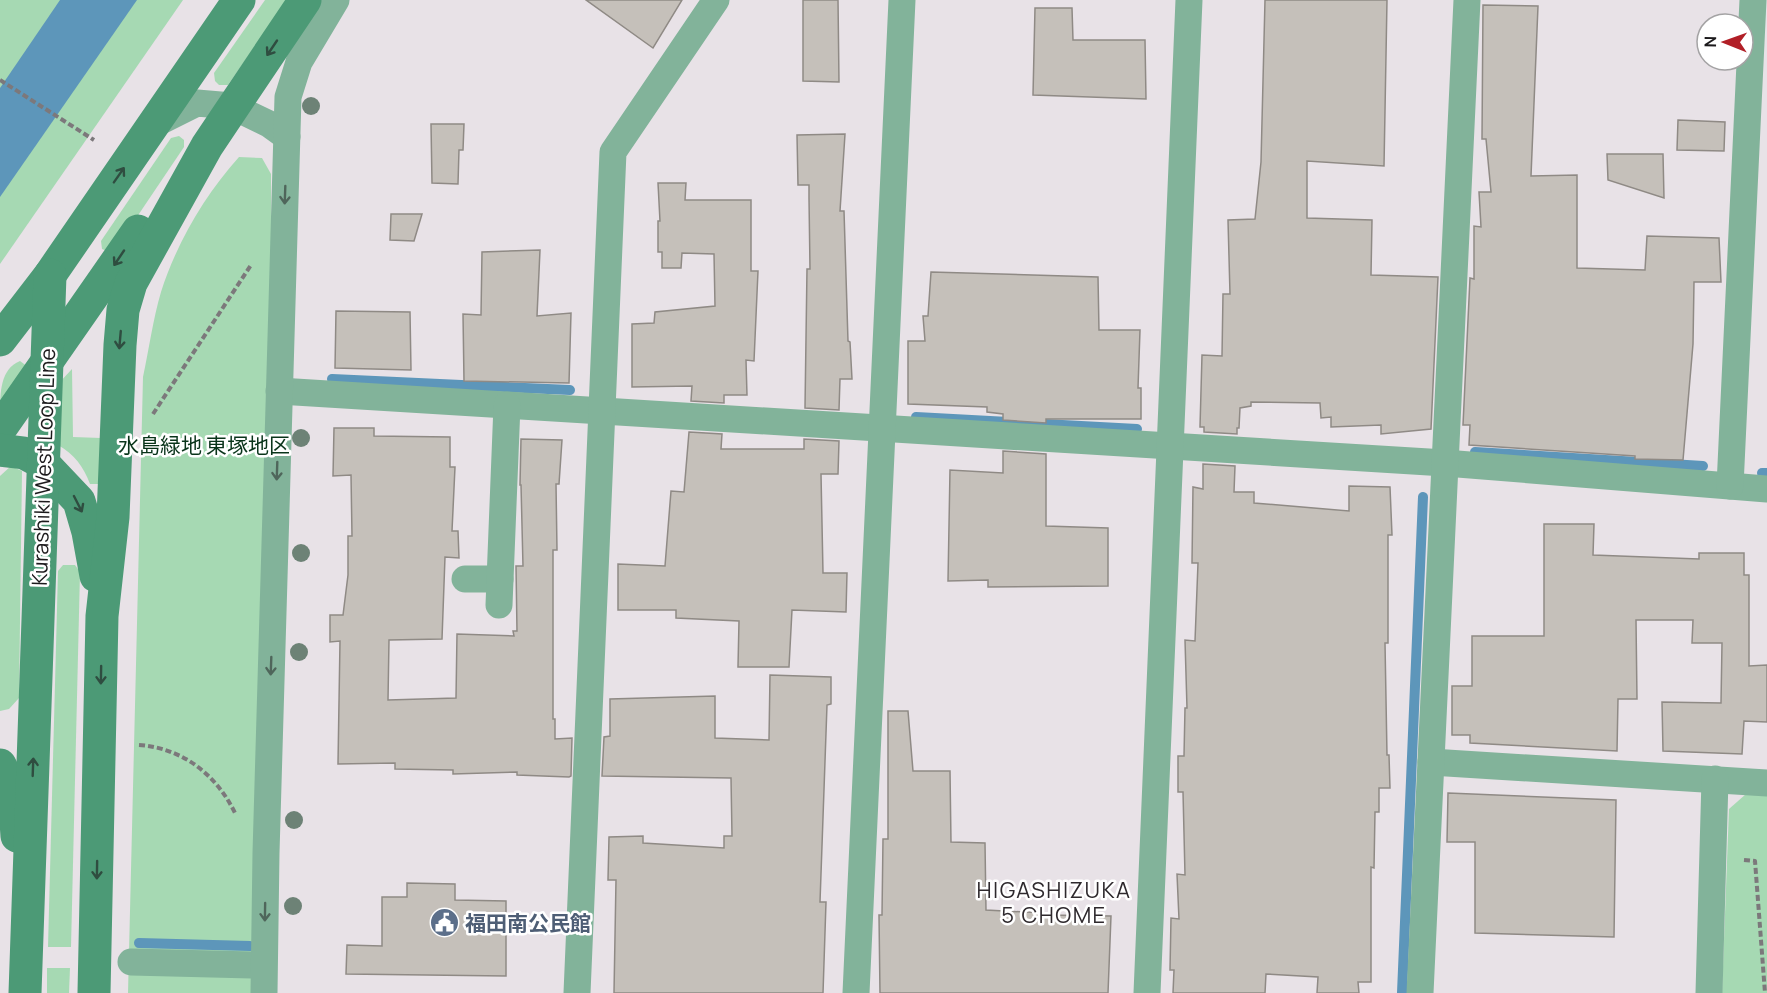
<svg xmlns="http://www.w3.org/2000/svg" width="1767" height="993" font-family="Manrope,'Noto Sans JP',sans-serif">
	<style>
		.green { fill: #a6d9b3 }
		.water { fill: #5d96ba }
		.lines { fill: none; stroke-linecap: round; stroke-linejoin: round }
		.stream { stroke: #5d96ba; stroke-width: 10 }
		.building { fill: #c5c0ba; stroke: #8f8a85; stroke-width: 1.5 }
		.path { stroke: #7c787b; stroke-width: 4; stroke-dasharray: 6 3; stroke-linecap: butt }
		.street { stroke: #82b39a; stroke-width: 27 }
		.secondary { stroke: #4c9a76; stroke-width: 33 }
		.tree { fill: #6d8276 }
		.oneway { stroke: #2f4d40 }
		.oneway2 { stroke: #4f665b }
		.labels { text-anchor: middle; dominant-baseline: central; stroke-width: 5; stroke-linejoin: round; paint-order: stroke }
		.park-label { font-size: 21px; fill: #09341a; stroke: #fff }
		.street-label { font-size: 21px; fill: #1c1a1c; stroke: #fff }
		.service-label { font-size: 21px; font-weight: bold; fill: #4e5e75; stroke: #fff; text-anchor: start }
		.neighbourhood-label { font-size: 22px; letter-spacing: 1.5px; fill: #2e292d; stroke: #fff }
	</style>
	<rect width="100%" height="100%" fill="#e8e2e7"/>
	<g class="green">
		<path d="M0,0H183L0,264Z"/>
		<path d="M265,0H287L228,85H219L215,81L214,73Z"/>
		<path d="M179,136L184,140V147L114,251H107L102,249L101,241L171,138Z"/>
		<path d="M239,157L262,158L271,174V266L252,993H128L143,377C149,349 153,319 161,292C177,242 205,195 239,157Z"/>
		<path d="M20,361L28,367L0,415C0,393 0,369 20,361Z"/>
		<path d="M72,369L73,437L101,438L100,484H90C83,466 75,455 58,445L59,383Z"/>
		<path d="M11,466L22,471L19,698L9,709L0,711V476Z"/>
		<path d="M63,565H75L80,572L71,947H48L58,571Z"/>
		<path d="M1746,794L1767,796V993H1722L1729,809Z"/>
		<path d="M47,968H70L69,993H47Z"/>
	</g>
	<path class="water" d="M60,0H137L0,197V88Z"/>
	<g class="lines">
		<g class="stream">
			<path d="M332,379L570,390"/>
			<path d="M916,417L1137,429"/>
			<path d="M1475,452L1703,466"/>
			<path d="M1762,473H1767"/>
			<path d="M139,943L250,946"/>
			<path d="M1402,993L1423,497"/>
		</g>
	</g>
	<g class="building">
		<path d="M586,0H682L653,48Z"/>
		<path d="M803,0H838L839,82L803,81Z"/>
		<path d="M1265,0H1387L1384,166L1307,161V218L1372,220L1371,275L1438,277L1431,429L1381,434V425L1331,427V417L1321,418L1320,403L1251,402V406L1240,408L1239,428H1237V434L1204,432V427H1200L1202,355L1222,356L1223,294H1230L1228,220L1255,219L1261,162Z"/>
		<path d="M1483,5L1538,6L1531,176L1577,175V268L1645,270L1647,236L1719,238L1721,282H1694L1693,344L1683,460L1635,459V456L1469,445L1470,425H1463L1470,278L1474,279V226L1481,227L1479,192H1491L1486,139H1482Z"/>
		<path d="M1035,8H1072L1073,40H1145L1146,99L1033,95Z"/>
		<path d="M1678,120L1725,122L1724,151L1677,150Z"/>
		<path d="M431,124H464L463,150H459L458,184L432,183Z"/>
		<path d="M845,134L840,211H844L848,341L850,342L852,379H840L839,410L805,408L807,269H810L809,198V185H798L797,135Z"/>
		<path d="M1607,154H1663L1664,198L1608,180Z"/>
		<path d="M658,183H686L685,200H751V271H758L754,361L746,360L747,395H724V403L691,401L692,386L632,387V324L654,323L655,312L715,306L714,254L682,253L681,268H662V252H658V221H660Z"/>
		<path d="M391,214H422L414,241L390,240Z"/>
		<path d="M540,250L537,316L571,313L569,383L464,381L463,314L481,315L482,252Z"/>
		<path d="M931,272L1098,277L1099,330H1140L1138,388H1141V419H1046V423L1003,420V414L987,412V407L908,404V341H925L923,316H928Z"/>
		<path d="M336,311L410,312L411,370L335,368Z"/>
		<path d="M334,428H374V436L450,437V467H455L452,531H458L459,558L445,557L442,639L389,640L388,700L456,698L457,634L514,636L513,631H517L516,566H523L521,485H520L521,439L562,440L559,484H556L557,550H553V719H555V739L572,738L571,776L569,777L517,775V772L453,774V770L395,769V763L338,764L340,641L330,642V615H343L348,575V536H352L351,475L333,476Z"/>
		<path d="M689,432L722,434L721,449H804V439L839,441L838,474H821L823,573H847L846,612L792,610L789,667H738L739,621L676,618V610H618V564L665,566L671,491L684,492Z"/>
		<path d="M1003,451L1046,454V526L1108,528V586L988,587V580L948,581L950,470L1003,473Z"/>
		<path d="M1203,464L1235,466L1234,492H1254V503L1349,511V486L1390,487L1392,535H1388V643H1385L1387,755H1389L1390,788H1379V812H1375L1374,868L1371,867V982H1358L1359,993H1317L1318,977L1266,974L1265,993H1173L1174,970H1170L1171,918L1179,919L1177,874L1185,875L1183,792H1178V756H1184L1185,708H1187L1185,640L1195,641L1198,563H1192L1193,487L1203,489Z"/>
		<path d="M1544,524H1594L1593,555L1699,559V553H1744V575H1749V666L1767,665V722L1744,721L1742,754L1663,751L1662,702L1721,703L1722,643H1692L1693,620H1636L1637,699H1618L1617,751L1470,743V735H1452V686H1472V636H1544Z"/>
		<path d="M770,675L831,677V704L827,705L820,902H826L823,993H614L616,880H608L609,837L643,836V843L724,848V836H732L731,778L602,776L604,737L610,736V699L715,696V738L769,740Z"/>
		<path d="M888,711H908L913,771H950L951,842L985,843L986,910L1045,913V915L1111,916L1108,993H880L879,915H882L883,839H888Z"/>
		<path d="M1448,793L1616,800L1614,937L1475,933V842H1447Z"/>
		<path d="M407,883L455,884V900L506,901V976L346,974L347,945L382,946V897H407Z"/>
	</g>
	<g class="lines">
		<g class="path">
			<path d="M0,80L94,140"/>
			<path d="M153,414L251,265"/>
			<path d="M139,745C182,748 216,774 235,813"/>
			<path d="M1744,860L1755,861L1765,993"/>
		</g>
		<g class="street">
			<path d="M153,125L197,103L232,106L269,124L287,137"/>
			<path d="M279,391L1445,463L1767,489"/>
			<path d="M1730,486L1753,0"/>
			<path d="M465,579H500"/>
			<path d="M499,605L507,405"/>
			<path d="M1431,762L1767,783"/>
			<path d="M131,962L252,965"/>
			<path d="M264,993L266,853L288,97L299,62L336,0"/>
			<path d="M577,993L613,152L716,0"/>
			<path d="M856,993L902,0"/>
			<path d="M1147,993L1189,0"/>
			<path d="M1420,993L1467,0"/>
			<path d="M1709,993L1715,779"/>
		</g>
		<g class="secondary">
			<path d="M0,340L50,275L239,0"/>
			<path d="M0,429L138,231"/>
			<path d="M0,450L24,453L43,463L79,501L88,532L96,576"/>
			<path d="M0,765L3,771L16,822L17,836"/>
			<path d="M25,993L50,275"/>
			<path d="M94,993L102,616L113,517L120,345L123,310L131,283L207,146L305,0"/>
		</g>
	</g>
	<g class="tree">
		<circle cx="311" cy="106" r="9"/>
		<circle cx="301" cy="438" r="9"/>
		<circle cx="301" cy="553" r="9"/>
		<circle cx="299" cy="652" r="9"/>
		<circle cx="294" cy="820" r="9"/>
		<circle cx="293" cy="906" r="9"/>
	</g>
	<defs><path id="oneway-shaft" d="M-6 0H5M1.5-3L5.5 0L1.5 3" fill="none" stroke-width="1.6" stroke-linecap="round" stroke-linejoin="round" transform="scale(1.5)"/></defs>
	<g class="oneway">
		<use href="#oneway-shaft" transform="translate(272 48) rotate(124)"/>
		<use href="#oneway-shaft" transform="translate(119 175) rotate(-55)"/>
		<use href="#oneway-shaft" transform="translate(119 258) rotate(124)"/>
		<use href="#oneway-shaft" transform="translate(120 340) rotate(95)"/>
		<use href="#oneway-shaft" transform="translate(78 504) rotate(63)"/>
		<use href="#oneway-shaft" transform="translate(101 675) rotate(91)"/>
		<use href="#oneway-shaft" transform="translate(33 767) rotate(-88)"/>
		<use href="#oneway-shaft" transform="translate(97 870) rotate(91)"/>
	</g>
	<g class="oneway2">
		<use href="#oneway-shaft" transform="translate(285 195) rotate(92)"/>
		<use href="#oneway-shaft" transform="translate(277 471) rotate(92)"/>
		<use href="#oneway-shaft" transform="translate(271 666) rotate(92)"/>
		<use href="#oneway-shaft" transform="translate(265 912) rotate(91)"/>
	</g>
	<defs>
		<symbol id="civic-disc" viewBox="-11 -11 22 22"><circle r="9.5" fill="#5c6f8a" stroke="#fff"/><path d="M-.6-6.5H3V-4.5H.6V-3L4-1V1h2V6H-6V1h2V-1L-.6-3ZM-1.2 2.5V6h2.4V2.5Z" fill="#fff"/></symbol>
	</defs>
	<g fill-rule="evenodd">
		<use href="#civic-disc" x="428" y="906" width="33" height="33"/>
	</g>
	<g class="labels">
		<g class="park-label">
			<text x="204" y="445">水島緑地 東塚地区</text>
		</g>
		<g class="street-label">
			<text transform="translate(43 467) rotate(-88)">Kurashiki West Loop Line</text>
		</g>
		<g class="service-label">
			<text x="465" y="923">福田南公民館</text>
		</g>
		<g class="neighbourhood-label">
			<text x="1054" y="890">HIGASHIZUKA<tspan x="1054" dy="25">5 CHOME</tspan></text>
		</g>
	</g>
	<g transform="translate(1725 42) rotate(271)"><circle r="28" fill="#ffffff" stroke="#a4a3a4" stroke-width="1.5"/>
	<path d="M0-4.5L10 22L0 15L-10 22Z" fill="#b11f27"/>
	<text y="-9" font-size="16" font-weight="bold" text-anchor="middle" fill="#1c1a1c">N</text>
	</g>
</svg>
